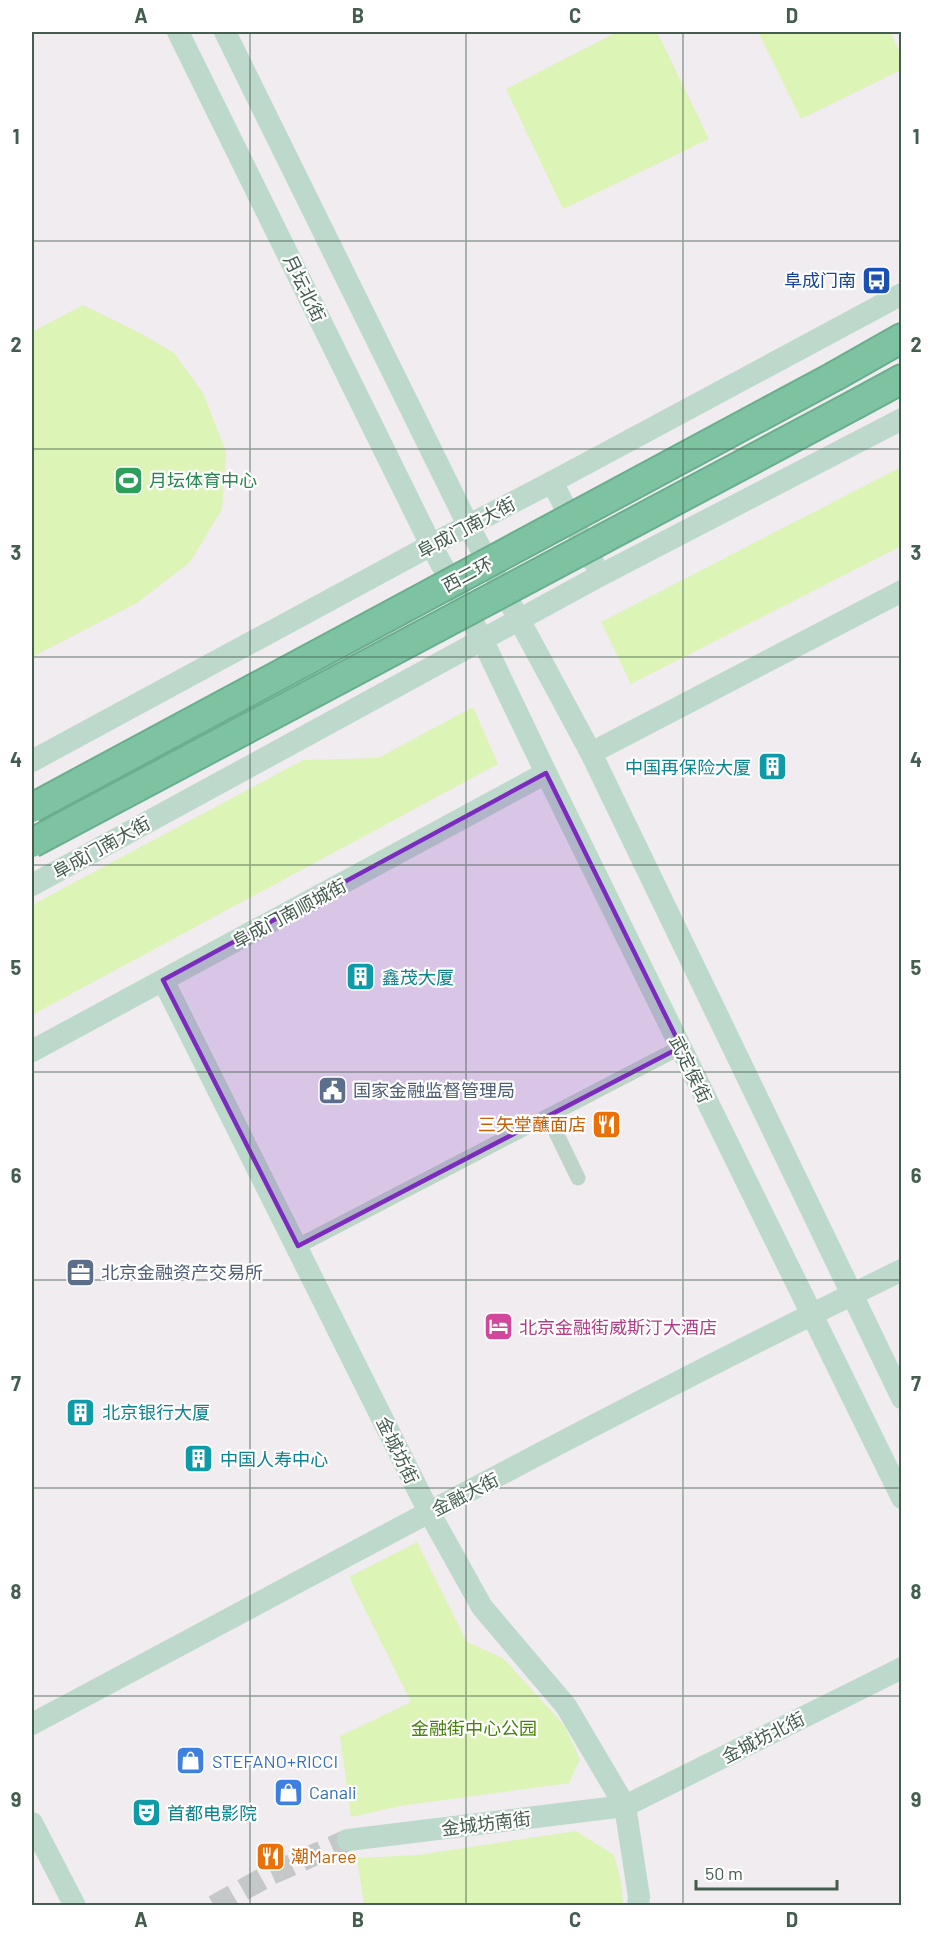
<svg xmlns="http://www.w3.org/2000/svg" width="933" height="1937" font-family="Barlow,'Noto Sans SC',sans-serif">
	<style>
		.green { fill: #dcf4b5 }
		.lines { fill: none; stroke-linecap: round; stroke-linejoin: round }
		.secondary-tunnel { stroke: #c5c8c8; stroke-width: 22; stroke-dasharray: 22 11; stroke-linecap: butt }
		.highway-casing { stroke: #69ae8d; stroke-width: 32 }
		.street { stroke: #bed4c8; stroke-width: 15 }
		.secondary { stroke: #bdd9cb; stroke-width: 22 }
		.highway { stroke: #7ec3a1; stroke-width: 28 }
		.highway-bridge-casing { stroke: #69ae8d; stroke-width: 32; stroke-linecap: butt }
		.highway-bridge { stroke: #7ec3a1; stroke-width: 28 }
		.marked { fill: #7b2cbf; fill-opacity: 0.2; stroke: #7b2cbf; stroke-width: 4.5; stroke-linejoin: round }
		.grid { fill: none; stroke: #435d4f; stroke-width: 1.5; stroke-opacity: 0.55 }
		.labels { text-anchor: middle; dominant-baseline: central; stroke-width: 4.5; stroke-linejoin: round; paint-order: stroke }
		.transit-label { font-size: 18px; fill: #164399; stroke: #fff; text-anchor: end }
		.street-label { font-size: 18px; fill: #435d4f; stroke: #fff }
		.leisure-label { font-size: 18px; fill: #27864d; stroke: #fff; text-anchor: start }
		.culture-label { font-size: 18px; fill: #0d838f; stroke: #fff; text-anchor: start }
		.service-label { font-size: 18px; fill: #4e5e75; stroke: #fff; text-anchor: start }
		.food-label { font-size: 18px; fill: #c56008; stroke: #fff; text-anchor: end }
		.hotel-label { font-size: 18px; fill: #b23c85; stroke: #fff; text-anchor: start }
		.park-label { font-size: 18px; fill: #47800b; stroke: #fff }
		.shop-label { font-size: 18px; fill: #366cbe; stroke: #fff; text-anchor: start }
		.neatline { fill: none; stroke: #435d4f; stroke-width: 2 }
		.grid-label { font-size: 20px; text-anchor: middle; font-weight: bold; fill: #435d4f }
	</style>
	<rect width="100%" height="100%" fill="#f0ecf0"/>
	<g class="green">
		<path d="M617,32H657L709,139L563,209L506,89Z"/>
		<path d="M758,32H890L901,54V70L801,119Z"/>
		<path d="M83,305L142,334L174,353L203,393L226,452L222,509L190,562L137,603L32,657V332Z"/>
		<path d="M901,467V546L631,684L601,622Z"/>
		<path d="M473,707L498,764L32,1015V905L303,760L378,758Z"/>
		<path d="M417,1542L467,1642L503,1658L564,1725L580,1759L569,1783L400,1806L351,1817L340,1736L411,1702L349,1577Z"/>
		<path d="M576,1831L614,1855L621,1882L623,1905H364L357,1858L418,1855Z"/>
	</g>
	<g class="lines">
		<path class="secondary-tunnel" d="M214,1906L271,1874L348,1840"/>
		<defs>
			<g id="highway">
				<path d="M835,376L902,338"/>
				<path d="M856,404L902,379"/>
			</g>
		</defs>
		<use href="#highway" class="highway-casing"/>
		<g class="street">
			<path d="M548,1116L578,1178"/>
			<path d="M298,1246L681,1047"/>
		</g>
		<g class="secondary">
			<path d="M178,32L431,545L482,639L546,773L902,1498"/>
			<path d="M225,32L468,525L591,753L902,1398"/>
			<path d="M552,482L593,561"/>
			<path d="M591,753L902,591"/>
			<path d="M32,761L448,536L552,482L902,294"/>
			<path d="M32,885L601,575L902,419"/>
			<path d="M163,980L429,1512L482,1607L566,1706L625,1806L639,1897L638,1906"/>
			<path d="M32,1051L546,773"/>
			<path d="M32,1724C320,1571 608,1413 902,1270"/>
			<path d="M32,1823L75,1906"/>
			<path d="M348,1840L625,1806L902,1668"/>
		</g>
		<use href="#highway" class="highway"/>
		<defs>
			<g id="highway-bridge">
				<path d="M32,808L835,376"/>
				<path d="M32,843L856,404"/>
			</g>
		</defs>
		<use href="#highway-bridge" class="highway-bridge-casing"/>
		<use href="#highway-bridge" class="highway-bridge"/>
	</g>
	<path class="marked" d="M546,773L681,1047L298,1246L163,980Z"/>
	<path class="grid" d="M250,32V1906M466,32V1906M683,32V1906M32,241H902M32,449H902M32,657H902M32,865H902M32,1072H902M32,1280H902M32,1488H902M32,1696H902"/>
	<defs>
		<symbol id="bus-square" viewBox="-11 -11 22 22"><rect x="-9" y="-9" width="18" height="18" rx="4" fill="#1a4fb4" stroke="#fff"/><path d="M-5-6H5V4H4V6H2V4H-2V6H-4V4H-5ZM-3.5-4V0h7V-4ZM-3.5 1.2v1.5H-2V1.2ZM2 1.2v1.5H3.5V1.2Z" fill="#fff"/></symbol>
		<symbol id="stadium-square" viewBox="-11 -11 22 22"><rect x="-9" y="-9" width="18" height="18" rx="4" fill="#2e9e5b" stroke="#fff"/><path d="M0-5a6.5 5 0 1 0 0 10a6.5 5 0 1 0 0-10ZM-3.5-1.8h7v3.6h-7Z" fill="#fff"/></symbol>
		<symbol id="building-square" viewBox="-11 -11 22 22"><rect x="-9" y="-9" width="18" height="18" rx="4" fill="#0f9aa8" stroke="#fff"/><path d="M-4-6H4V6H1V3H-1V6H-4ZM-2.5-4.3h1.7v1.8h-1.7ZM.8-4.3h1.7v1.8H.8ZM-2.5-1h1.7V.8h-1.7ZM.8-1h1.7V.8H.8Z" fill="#fff"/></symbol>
		<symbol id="civic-square" viewBox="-11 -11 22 22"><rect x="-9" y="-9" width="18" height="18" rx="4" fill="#5c6f8a" stroke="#fff"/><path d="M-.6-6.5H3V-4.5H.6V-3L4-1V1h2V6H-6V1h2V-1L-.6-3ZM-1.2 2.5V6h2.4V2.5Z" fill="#fff"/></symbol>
		<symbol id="restaurant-square" viewBox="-11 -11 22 22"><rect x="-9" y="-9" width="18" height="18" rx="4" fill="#e8710a" stroke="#fff"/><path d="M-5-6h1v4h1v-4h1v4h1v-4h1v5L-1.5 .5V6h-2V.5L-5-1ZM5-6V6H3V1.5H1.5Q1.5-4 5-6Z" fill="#fff"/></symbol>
		<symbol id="office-square" viewBox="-11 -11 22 22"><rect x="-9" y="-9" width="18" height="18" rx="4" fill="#5c6f8a" stroke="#fff"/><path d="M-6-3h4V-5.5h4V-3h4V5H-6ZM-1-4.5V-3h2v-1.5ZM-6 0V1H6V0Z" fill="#fff"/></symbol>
		<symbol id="hotel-square" viewBox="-11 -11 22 22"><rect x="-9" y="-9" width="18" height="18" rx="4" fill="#d1479c" stroke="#fff"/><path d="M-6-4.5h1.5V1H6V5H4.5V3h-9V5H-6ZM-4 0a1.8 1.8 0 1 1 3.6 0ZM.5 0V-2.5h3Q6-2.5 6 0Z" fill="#fff"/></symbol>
		<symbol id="shop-square" viewBox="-11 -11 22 22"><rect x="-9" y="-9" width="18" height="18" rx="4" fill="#3f7fe0" stroke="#fff"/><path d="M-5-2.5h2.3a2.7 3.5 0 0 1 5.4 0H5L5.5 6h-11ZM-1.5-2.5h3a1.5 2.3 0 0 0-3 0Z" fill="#fff"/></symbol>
		<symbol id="theatre-square" viewBox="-11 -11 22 22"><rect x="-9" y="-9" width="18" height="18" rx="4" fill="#0f9aa8" stroke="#fff"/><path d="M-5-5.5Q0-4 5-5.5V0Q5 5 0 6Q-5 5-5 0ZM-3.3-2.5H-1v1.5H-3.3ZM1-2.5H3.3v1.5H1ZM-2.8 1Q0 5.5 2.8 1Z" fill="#fff"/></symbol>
	</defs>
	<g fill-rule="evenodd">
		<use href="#bus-square" x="860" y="264" width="33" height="33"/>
		<use href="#stadium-square" x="112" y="464" width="33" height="33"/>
		<use href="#building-square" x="756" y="750" width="33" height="33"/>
		<use href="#building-square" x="344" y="960" width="33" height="33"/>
		<use href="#civic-square" x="316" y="1074" width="33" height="33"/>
		<use href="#restaurant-square" x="590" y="1108" width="33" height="33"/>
		<use href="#office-square" x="64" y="1256" width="33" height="33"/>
		<use href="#hotel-square" x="482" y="1310" width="33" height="33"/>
		<use href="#building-square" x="64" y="1396" width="33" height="33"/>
		<use href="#building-square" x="182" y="1442" width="33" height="33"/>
		<use href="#shop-square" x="174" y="1744" width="33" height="33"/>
		<use href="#shop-square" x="272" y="1776" width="33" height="33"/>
		<use href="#theatre-square" x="130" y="1796" width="33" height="33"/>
		<use href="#restaurant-square" x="254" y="1840" width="33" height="33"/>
	</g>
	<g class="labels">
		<g class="transit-label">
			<text x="856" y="280">阜成门南</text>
		</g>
		<g class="street-label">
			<text transform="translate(305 288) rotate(64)">月坛北街</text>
			<text transform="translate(466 527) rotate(-28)">阜成门南大街</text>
			<text transform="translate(467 574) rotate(-28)">西二环</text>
			<text transform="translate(101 847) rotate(-29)">阜成门南大街</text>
			<text transform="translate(289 913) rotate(-28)">阜成门南顺城街</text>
			<text transform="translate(691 1069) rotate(64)">武定侯街</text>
			<text transform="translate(398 1450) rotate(64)">金城坊街</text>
			<text transform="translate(465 1494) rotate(-27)">金融大街</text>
			<text transform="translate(763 1737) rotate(-27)">金城坊北街</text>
			<text transform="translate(486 1823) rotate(-7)">金城坊南街</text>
		</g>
		<g class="leisure-label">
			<text x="149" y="480">月坛体育中心</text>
		</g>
		<g class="culture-label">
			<text x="751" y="767" text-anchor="end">中国再保险大厦</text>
			<text x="382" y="977">鑫茂大厦</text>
			<text x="102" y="1412">北京银行大厦</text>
			<text x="220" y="1459">中国人寿中心</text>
			<text x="167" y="1813">首都电影院</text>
		</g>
		<g class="service-label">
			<text x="353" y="1090">国家金融监督管理局</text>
			<text x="101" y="1272">北京金融资产交易所</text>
		</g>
		<g class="food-label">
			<text x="586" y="1124">三矢堂蘸面店</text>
			<text x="291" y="1856" text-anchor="start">潮Maree</text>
		</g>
		<g class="hotel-label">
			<text x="519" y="1327">北京金融街威斯汀大酒店</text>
		</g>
		<g class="park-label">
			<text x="474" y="1728">金融街中心公园</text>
		</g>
		<g class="shop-label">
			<text x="212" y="1761">STEFANO+RICCI</text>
			<text x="309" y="1792">Canali</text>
		</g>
	</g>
	<rect width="933" height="1937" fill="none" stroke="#ffffff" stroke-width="66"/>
	<path d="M696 1880v9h141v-9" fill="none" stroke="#435d4f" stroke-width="3"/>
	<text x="705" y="1880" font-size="18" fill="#435d4f" stroke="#ffffff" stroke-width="4.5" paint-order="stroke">50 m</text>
	<rect x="33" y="33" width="867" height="1871" class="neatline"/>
	<g class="grid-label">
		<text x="141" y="23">A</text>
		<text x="358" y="23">B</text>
		<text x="575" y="23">C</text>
		<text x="792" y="23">D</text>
		<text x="16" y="144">1</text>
		<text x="916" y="144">1</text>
		<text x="16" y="352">2</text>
		<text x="916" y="352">2</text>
		<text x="16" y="560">3</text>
		<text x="916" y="560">3</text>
		<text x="16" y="767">4</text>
		<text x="916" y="767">4</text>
		<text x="16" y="975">5</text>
		<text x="916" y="975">5</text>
		<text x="16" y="1183">6</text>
		<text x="916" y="1183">6</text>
		<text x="16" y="1391">7</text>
		<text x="916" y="1391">7</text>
		<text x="16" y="1599">8</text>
		<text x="916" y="1599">8</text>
		<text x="16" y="1807">9</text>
		<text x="916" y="1807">9</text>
		<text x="141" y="1927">A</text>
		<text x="358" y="1927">B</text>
		<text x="575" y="1927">C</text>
		<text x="792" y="1927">D</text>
	</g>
</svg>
